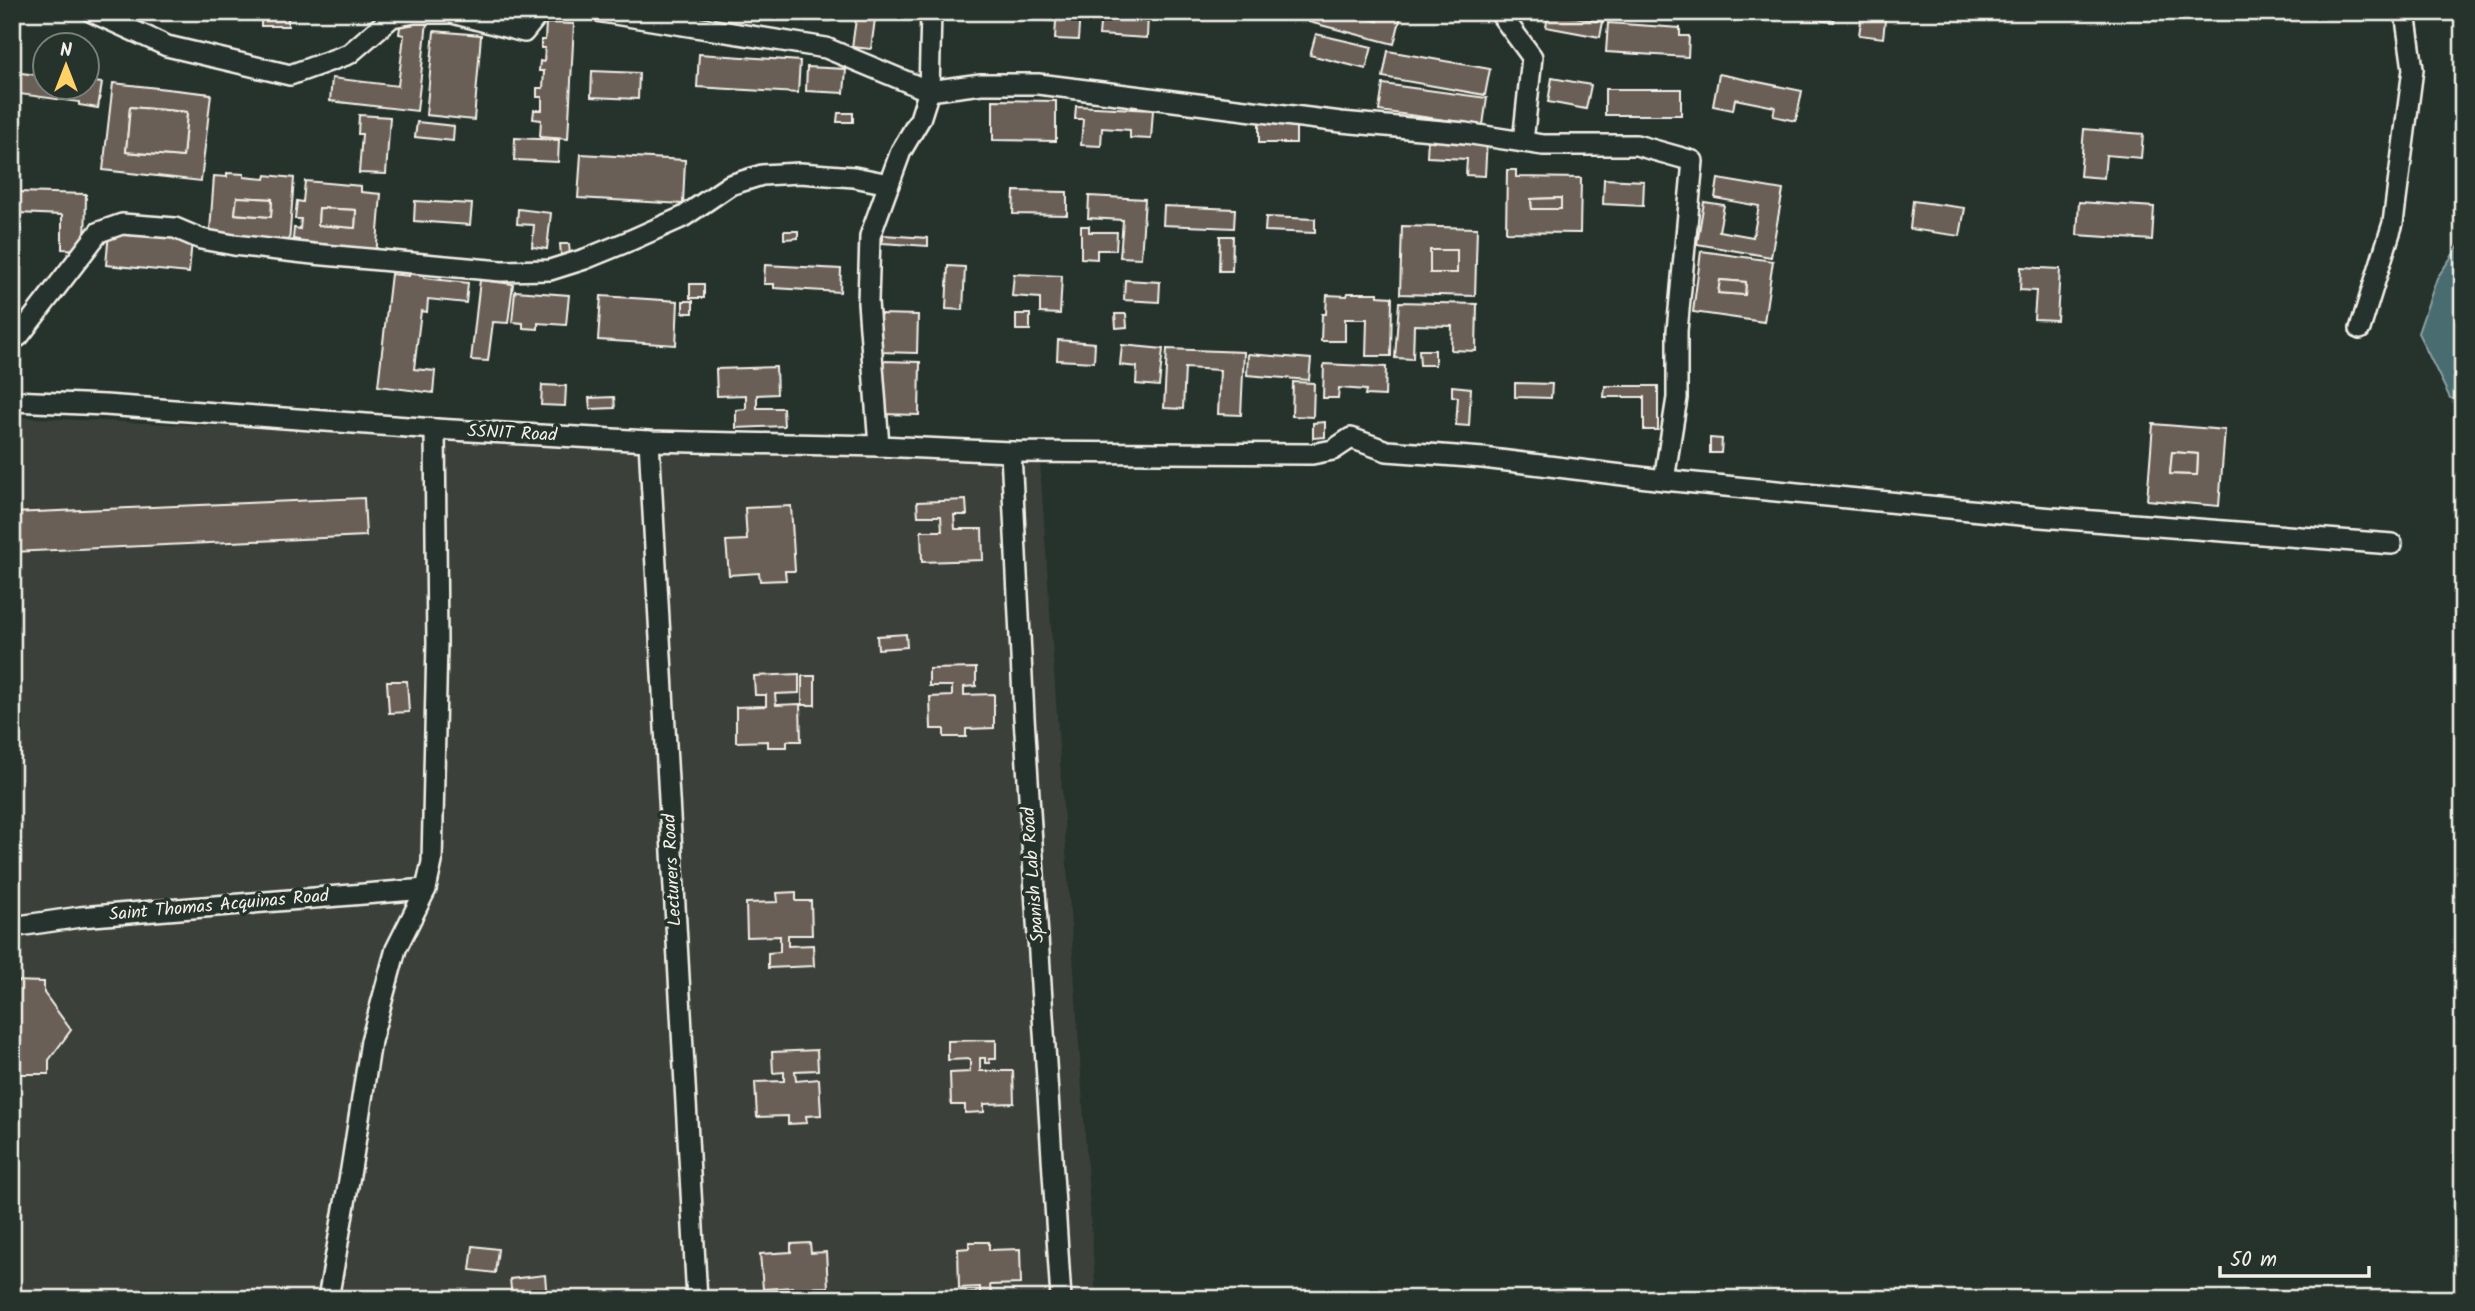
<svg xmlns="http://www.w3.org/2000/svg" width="2475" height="1311" font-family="Kalam,sans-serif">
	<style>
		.built { fill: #3b403a }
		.water { fill: #496c70; stroke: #8da1a0; stroke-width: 2 }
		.building { fill: #6b5f57; stroke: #f4f1e8; stroke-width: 2; fill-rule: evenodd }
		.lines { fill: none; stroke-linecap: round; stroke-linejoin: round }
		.minor-casing { stroke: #f4f1e8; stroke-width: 24 }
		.minor { stroke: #26332d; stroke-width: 19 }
		.labels { text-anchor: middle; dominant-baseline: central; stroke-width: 7; stroke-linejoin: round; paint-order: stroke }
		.street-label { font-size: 18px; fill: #f4f1e8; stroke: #26332d }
	</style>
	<rect width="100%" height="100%" fill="#26332d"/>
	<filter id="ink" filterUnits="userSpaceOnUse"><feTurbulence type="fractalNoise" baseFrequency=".0143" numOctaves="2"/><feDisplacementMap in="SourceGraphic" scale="14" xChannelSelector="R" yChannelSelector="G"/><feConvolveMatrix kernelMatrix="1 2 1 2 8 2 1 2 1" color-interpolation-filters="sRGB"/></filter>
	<g filter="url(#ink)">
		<path class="built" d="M12,417L1040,463L1096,1299H12Z"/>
		<path class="water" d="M2463,240V402L2450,398L2418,333L2437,278Z"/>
		<g class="building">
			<path d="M261,12L288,13V26H261Z"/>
			<path d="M818,12L831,13L830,21L818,20Z"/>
			<path d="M857,12H876L871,49L852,47Z"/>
			<path d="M1032,12H1080L1078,40L1055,39L1056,21L1032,19Z"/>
			<path d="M1101,12L1148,13L1147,38L1099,35Z"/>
			<path d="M1312,12H1343L1378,21L1380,12H1402L1394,44L1309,22Z"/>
			<path d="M1343,12H1380L1378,21Z"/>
			<path d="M1549,12L1603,22L1600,37L1546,27Z"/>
			<path d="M1823,12H1835L1834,22L1822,21Z"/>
			<path d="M1849,12H1886L1883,38L1859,35L1862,14Z"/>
			<path d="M401,19L427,22L417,111L330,101L332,78L398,86L404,35L399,34Z"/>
			<path d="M546,23L574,24L568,139L540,137L541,120L533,119L534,110H542V97H537V88H543L544,71H539L540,61L544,62L545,48H541V40H545Z"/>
			<path d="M1608,23L1680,28V36H1689L1688,57L1606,52Z"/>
			<path d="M434,31L481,35L474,120L426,115Z"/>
			<path d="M1316,34L1372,47L1366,69L1310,55Z"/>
			<path d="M1388,51L1490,69L1485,95L1383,77Z"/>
			<path d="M699,54L800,61L798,93L697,87Z"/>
			<path d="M807,67L846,69L844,93L806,91Z"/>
			<path d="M592,71L639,73L638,99L591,97Z"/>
			<path d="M12,72L46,76V88H88V81L102,83L98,108L79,105V102L12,93Z"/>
			<path d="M1719,74L1802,91L1796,121L1773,116L1775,107L1735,99L1733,110L1713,106Z"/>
			<path d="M1552,78L1591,85L1586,109L1548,102Z"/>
			<path d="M113,83L211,94L201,181L103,170ZM130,107L187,112L183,157L126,152Z"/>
			<path d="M1383,84L1487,98L1483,125L1379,111Z"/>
			<rect x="1605" y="89" width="76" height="26"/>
			<path d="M993,100L1056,101V141L993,140Z"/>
			<path d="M1076,106L1153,110L1151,139L1130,138V130L1102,128L1101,146L1081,145L1083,119H1075Z"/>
			<path d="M130,107L187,112L183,157L126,152Z"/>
			<path d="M838,113H853V122H837Z"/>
			<path d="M359,115L390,117L386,174L359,173L362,134H358Z"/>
			<path d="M417,122L454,126L453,141L415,137Z"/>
			<rect x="1259" y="122" width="37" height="21"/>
			<path d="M2084,129L2143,134L2141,158L2106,155L2104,178L2080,176Z"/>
			<path d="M1428,136L1487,139L1485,176L1466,175L1467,159L1427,157Z"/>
			<path d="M515,138L559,140L558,162L514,160Z"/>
			<path d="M581,154L685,160L683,204L578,198Z"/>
			<path d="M1507,170H1516V177L1581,178L1580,233L1506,232ZM1561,198V209H1532L1531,199Z"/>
			<path d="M227,173L244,174V177L265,179L266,175L294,178L289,244L221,238V232L210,231L214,176L227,177ZM237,197L272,199L271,217L235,214Z"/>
			<path d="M1604,179L1644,181L1643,206L1603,204Z"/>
			<path d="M1718,179L1783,190L1771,257L1697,244L1704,202L1724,205L1719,231L1753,237L1759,206L1715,198Z"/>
			<path d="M305,181L361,186V192L381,194L376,257L298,250L299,240L293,239L294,228L300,229L301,219H295L297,201L303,202ZM319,208L356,210L355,228L318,225Z"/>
			<path d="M1014,191L1067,192V215L1013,214Z"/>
			<path d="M19,192L86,194L85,250L62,249V215L18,213Z"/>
			<path d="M1089,196L1145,199L1141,258L1120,257L1123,220L1088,218Z"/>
			<path d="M237,197L272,199L271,217L235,214Z"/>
			<path d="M1561,198V209H1532L1531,199Z"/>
			<path d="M415,201L472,204L470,225L414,221Z"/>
			<path d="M1913,201L1965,208L1960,236L1910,229Z"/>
			<path d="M2079,202L2154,207L2152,240L2077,235Z"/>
			<path d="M1164,206L1235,209L1234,228L1163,225Z"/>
			<path d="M319,208L356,210L355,228L318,225Z"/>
			<path d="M518,209L551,213L547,249L532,247L534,225L517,224Z"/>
			<path d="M1266,217L1315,219V233L1265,231Z"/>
			<path d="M1081,226H1089V232H1117L1116,250H1097V259L1081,258Z"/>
			<path d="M1402,226L1477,228L1475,296L1400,294ZM1430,250H1457V273H1430Z"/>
			<path d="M784,231H798V238L784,239Z"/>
			<path d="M109,232L192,240L189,273L106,265Z"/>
			<path d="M883,235L928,238V246L882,243Z"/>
			<path d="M1220,236H1233L1232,271H1219Z"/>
			<path d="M560,244H569L570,255H561Z"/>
			<rect x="1430" y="250" width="27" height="23"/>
			<path d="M1701,251L1773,261L1764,322L1693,312ZM1720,280L1746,282L1745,295L1718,293Z"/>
			<path d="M765,265L841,269L840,292L774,288V284H764Z"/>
			<path d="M948,266L965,267L963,310L946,309Z"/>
			<path d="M410,267L425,269L424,278L468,283L466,303L428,299L427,312L421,311L414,369L435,371L433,393L378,386L391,274L409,276Z"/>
			<path d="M2021,267L2060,269L2057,320L2034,319L2036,291L2020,290Z"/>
			<path d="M1014,274L1062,276L1060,314L1040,313V298L1012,296Z"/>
			<path d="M480,280L513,284L508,323L493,322L488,361L471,360Z"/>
			<path d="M1125,280L1160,282L1159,302L1124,300Z"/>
			<path d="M1720,280L1746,282L1745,295L1718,293Z"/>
			<rect x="690" y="284" width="14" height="14"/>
			<path d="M515,291L569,295L566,325L538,323V329L523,328V323L512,322Z"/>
			<path d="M1348,293H1378V296L1392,297L1391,356H1366L1367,319H1345V341H1321L1322,314H1326L1327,295L1347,296Z"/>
			<path d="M601,296L678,301L676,345L598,340Z"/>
			<rect x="683" y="301" width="10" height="12"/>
			<path d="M1399,302L1477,304L1476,351L1451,350L1452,326L1414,325L1413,359L1395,358Z"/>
			<path d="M879,314L918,315L917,353L879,352Z"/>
			<rect x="1016" y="314" width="14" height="16"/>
			<path d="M1115,314H1126L1127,327L1116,328Z"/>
			<path d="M1058,340L1095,343L1094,362L1057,360Z"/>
			<path d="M1122,345L1163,349L1159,386L1136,384L1137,367L1120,365Z"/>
			<path d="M1167,349L1244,352L1241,415L1218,414L1220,370L1185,368L1183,409L1164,408Z"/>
			<path d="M1419,350H1435V365H1420Z"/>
			<path d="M1248,354L1311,359L1309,380L1247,375Z"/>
			<path d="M882,361L920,362L919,415L880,414Z"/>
			<path d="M1324,364L1386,367L1385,396L1365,395L1366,390L1339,388L1338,398H1323Z"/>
			<path d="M776,367L777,394L757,395V408H783L784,426L736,428V410L746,409V395L717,396L716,369Z"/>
			<path d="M1293,382L1314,383L1313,417L1292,416Z"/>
			<path d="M1515,383L1552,384L1551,398L1515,397Z"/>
			<path d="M542,385L566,386L565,406L541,405Z"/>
			<path d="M1452,386L1471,388L1469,426L1456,425L1458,397L1452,396Z"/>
			<path d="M1605,386H1658V430H1644V397H1604Z"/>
			<path d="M614,397L615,408L590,409L589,398Z"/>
			<path d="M1325,422V437L1313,438V423Z"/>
			<path d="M2153,424L2225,430L2219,506L2147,500ZM2172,452L2198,454L2197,475L2170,474Z"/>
			<path d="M1710,438L1722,439L1721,453H1710Z"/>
			<path d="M2172,452L2198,454L2197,475L2170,474Z"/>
			<path d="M364,498L366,536L12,552V513Z"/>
			<path d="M966,500L967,515H954L955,529H982L983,560L922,562L921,531H942L941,516H918L917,502Z"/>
			<path d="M791,506L795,571H785L786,580L760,581L759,573L729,575L726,541L747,540L745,508Z"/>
			<path d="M906,634L907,647L878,649L877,636Z"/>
			<path d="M976,668V686L964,687V695L994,694V728L966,729V737H944V729H931L930,697L952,696V686H929V669Z"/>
			<path d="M799,674V693L775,694L776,705L800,704L801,741H787V747H768V741L736,742V707L766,706V695H755L754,676Z"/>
			<rect x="802" y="676" width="13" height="29"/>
			<path d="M387,681H407L409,712L389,713Z"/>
			<path d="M796,892V901H811L812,935H788V946L813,945L814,966L768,968V953L780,952V936L747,937L746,903L778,902L777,893Z"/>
			<path d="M12,981L44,982V993L71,1030L49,1060V1074H12Z"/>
			<path d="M996,1040V1059H989L990,1063H985V1058H980V1071H1013L1014,1103L984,1104V1112L965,1113V1105H951L950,1073L970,1072V1059L948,1060V1041Z"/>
			<path d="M817,1050L818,1070L795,1071L796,1081L819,1079L821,1115L806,1116L807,1123L788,1124V1116L757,1117L755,1082L784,1081V1072L773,1073L772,1052Z"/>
			<path d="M969,1242H989V1250L1020,1249L1021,1284L990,1285L991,1294H1004V1299H961V1294L980,1293V1287L959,1288L958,1249L969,1248Z"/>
			<path d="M810,1243L811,1253L826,1252L828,1287L801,1288L802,1299H782L793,1297L792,1287L763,1289L760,1254L791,1252V1244Z"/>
			<path d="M473,1246L498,1249L495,1273L470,1270Z"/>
			<path d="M545,1275L547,1299H512L510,1279Z"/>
		</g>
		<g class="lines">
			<defs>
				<g id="minor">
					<path d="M92,12L167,46L290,75L349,54L392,17L415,13H452L524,32L540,12"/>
					<path d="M602,12L826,48L929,91L981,84H1038L1341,122L1465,133L1543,145H1636L1693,161L1677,331V398L1664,480"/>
					<path d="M1499,12L1532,57L1523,142"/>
					<path d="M2360,329L2393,223L2413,69L2405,12"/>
					<path d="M12,340L19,336L99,232L122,224L175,228L201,239L234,245L313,254L501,271L550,270L585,259L629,241L683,217L730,185L762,175L800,173L854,177L889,184"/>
					<path d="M12,401L105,405L435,429L649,441L879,446L1011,452L1312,454L1333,450L1351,438L1387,451L1483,458L1664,480L2041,517L2392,544"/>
					<path d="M649,441L697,1299"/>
					<path d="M879,446L868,302L870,236L901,151L920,119L929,91L931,12"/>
					<path d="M1011,452L1024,717L1061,1299"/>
					<path d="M12,927L80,917L426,889"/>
					<path d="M328,1299L351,1169L371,1041L396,949L426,889L432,862L437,643L435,429"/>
				</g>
			</defs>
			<use href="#minor" class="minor-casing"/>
			<use href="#minor" class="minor"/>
		</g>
	</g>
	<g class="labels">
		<g class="street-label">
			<text transform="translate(512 434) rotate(3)">SSNIT Road</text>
			<text transform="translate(673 870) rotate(-93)">Lecturers Road</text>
			<text transform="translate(1034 875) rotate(-94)">Spanish Lab Road</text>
			<text transform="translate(219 906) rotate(-5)">Saint Thomas Acquinas Road</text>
		</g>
	</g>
	<rect width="2475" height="1311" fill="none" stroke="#26332d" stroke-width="42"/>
	<rect x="21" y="21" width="2433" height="1269" fill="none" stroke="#f4f1e8" stroke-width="2.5" filter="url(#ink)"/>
	<g transform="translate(66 66)"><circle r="33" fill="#26332d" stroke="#787f78" stroke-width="2"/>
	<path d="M0-5L12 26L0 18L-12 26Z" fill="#ffd166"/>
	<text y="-10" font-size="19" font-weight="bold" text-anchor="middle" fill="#f4f1e8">N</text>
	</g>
	<path d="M2220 1266v10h149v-10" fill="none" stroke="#f4f1e8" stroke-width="3.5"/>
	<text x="2230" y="1266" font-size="21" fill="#f4f1e8" stroke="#26332d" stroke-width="5" paint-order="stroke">50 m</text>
</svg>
